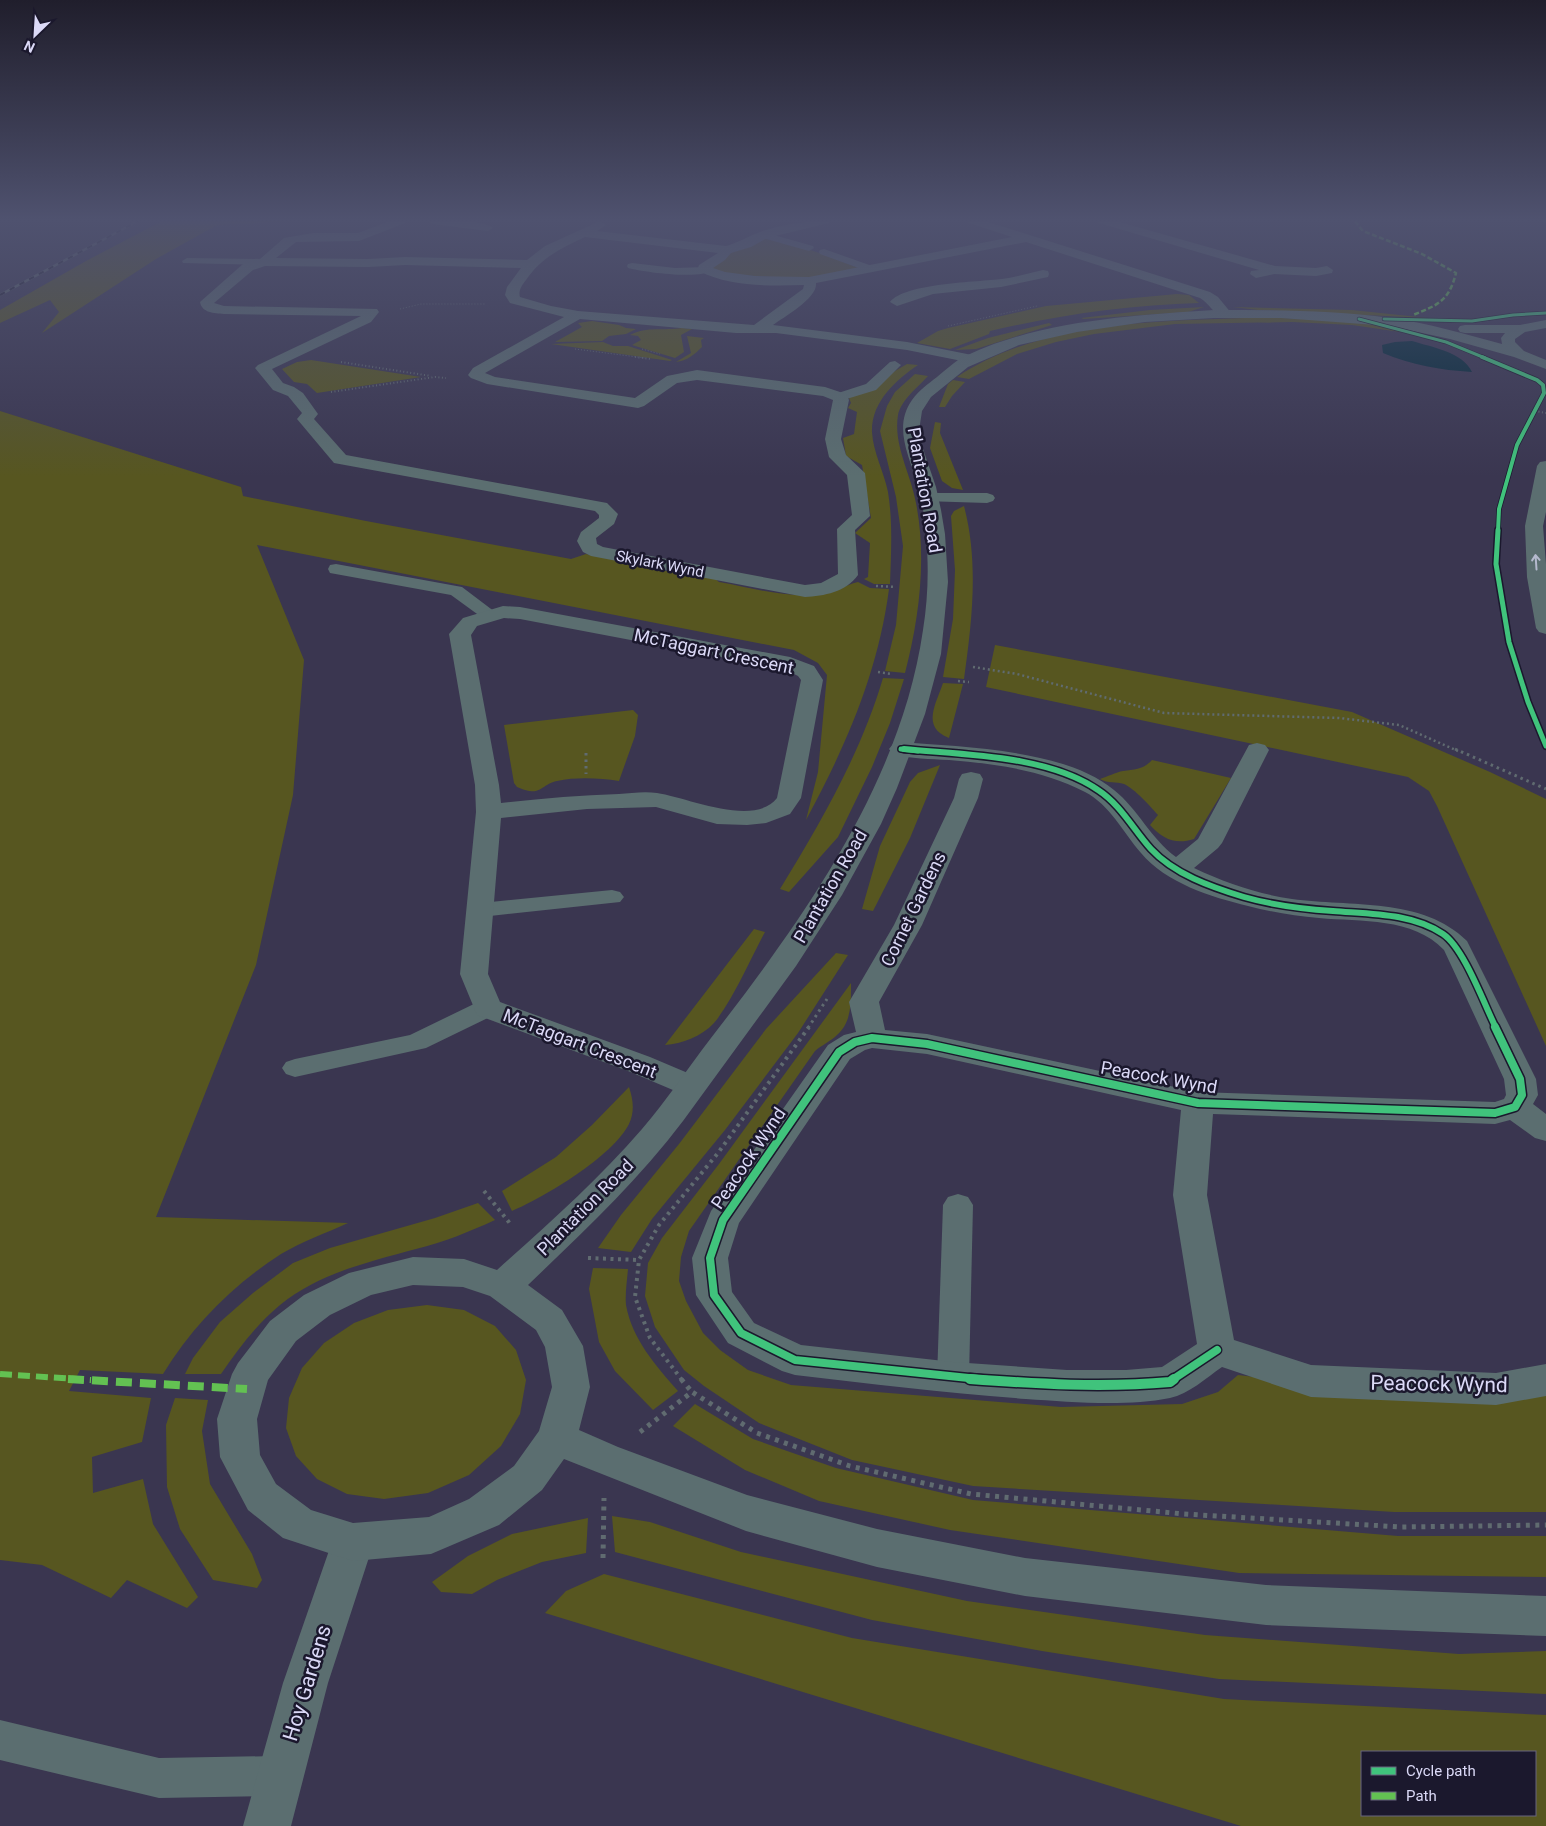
<svg xmlns="http://www.w3.org/2000/svg" width="1546" height="1826" font-family="Roboto,sans-serif">
	<style>
		.green { fill: #575620; fill-rule: evenodd }
		.water { fill: #052a3a }
		.lines { fill: none; stroke-linecap: round; stroke-linejoin: round }
		.path-far5 { stroke: #606b70; stroke-width: 1; stroke-dasharray: 1 2; stroke-linecap: butt }
		.path-far4 { stroke: #606b70; stroke-width: 2; stroke-dasharray: 1 2.5; stroke-linecap: butt }
		.path-far3 { stroke: #606b70; stroke-width: 2.5; stroke-dasharray: 2 3; stroke-linecap: butt }
		.path-far2 { stroke: #606b70; stroke-width: 3; stroke-dasharray: 2.5 4; stroke-linecap: butt }
		.path-far1 { stroke: #606b70; stroke-width: 4; stroke-dasharray: 3 4.5; stroke-linecap: butt }
		.path { stroke: #606b70; stroke-width: 5; stroke-dasharray: 4 5.5; stroke-linecap: butt }
		.service { fill: #5b6e70; fill-rule: evenodd }
		.minor { fill: #5b6e70; fill-rule: evenodd }
		.tertiary { fill: #5b6e70; fill-rule: evenodd }
		.rail-casing { stroke: #5c686c; stroke-width: 2.5 }
		.rail { stroke: #1b182d; stroke-width: 2; stroke-dasharray: 5.5; stroke-linecap: butt }
		.quiet-far2 { stroke: #63c152; stroke-width: 2.5; stroke-dasharray: 5 2.5; stroke-linecap: butt }
		.quiet-far1 { stroke: #63c152; stroke-width: 6; stroke-dasharray: 12 6; stroke-linecap: butt }
		.quiet { stroke: #63c152; stroke-width: 8; stroke-dasharray: 16 8; stroke-linecap: butt }
		.cycleway-far5-casing { stroke: #1b182d; stroke-width: 4.5 }
		.cycleway-far4-casing { stroke: #1b182d; stroke-width: 5.5 }
		.cycleway-far3-casing { stroke: #1b182d; stroke-width: 8 }
		.cycleway-far2-casing { stroke: #1b182d; stroke-width: 9 }
		.cycleway-far1-casing { stroke: #1b182d; stroke-width: 11 }
		.cycleway-casing { stroke: #1b182d; stroke-width: 13 }
		.cycleway-far5 { stroke: #40c37c; stroke-width: 3 }
		.cycleway-far4 { stroke: #40c37c; stroke-width: 4 }
		.cycleway-far3 { stroke: #40c37c; stroke-width: 5 }
		.cycleway-far2 { stroke: #40c37c; stroke-width: 6 }
		.cycleway-far1 { stroke: #40c37c; stroke-width: 8 }
		.cycleway { stroke: #40c37c; stroke-width: 10 }
		.oneway { stroke: #b5b9ce }
		.labels { text-anchor: middle; dominant-baseline: central; stroke-width: 5; stroke-linejoin: round; paint-order: stroke }
		.far-street-label { font-size: 15px; fill: #dbd9f7; stroke: #1b182d }
		.street-label { font-size: 18px; fill: #dbd9f7; stroke: #1b182d }
		.near-street-label { font-size: 21px; fill: #dbd9f7; stroke: #1b182d }
	</style>
	<rect width="100%" height="100%" fill="#3a3650"/>
	<g class="green">
		<path d="M162,221H295L217,225L156,259L42,333L59,312L50,300L0,323V310L86,261Z"/>
		<path d="M757,238C794,241 831,258 865,270L823,280L719,274L705,266Z"/>
		<path d="M1177,294L1189,295L1199,303C1128,305 1059,315 990,331L989,334L950,349L917,343L938,331L948,328L1046,306Z"/>
		<path d="M1204,307L1188,312L1084,319L1081,318L1150,310Z"/>
		<path d="M1233,307L1352,310L1428,318L1258,310Z"/>
		<path d="M1245,318C1301,318 1360,318 1414,334L1352,325L1292,322L1175,324L1094,334L1056,342L1017,354L969,379L957,377C1038,323 1151,321 1245,318Z"/>
		<path d="M592,321L619,325L626,328L636,329L626,334L609,336L602,341L555,342L582,327L578,323Z"/>
		<path d="M1049,323L1052,325L976,349L955,350L988,338Z"/>
		<path d="M682,328L692,329L681,335L684,352L675,358L632,345L641,340L638,336L630,335C647,326 664,331 682,328Z"/>
		<path d="M687,336L704,338L701,340L702,347C695,354 687,361 676,362L691,353Z"/>
		<path d="M603,342L613,346H628L672,360L670,361L551,344Z"/>
		<path d="M311,360L421,377L317,393L307,384L294,382L282,369L297,362Z"/>
		<path d="M907,364L918,365C896,380 871,402 872,432C873,452 884,472 888,492C893,523 891,553 890,584H874L864,579L868,577L870,543L855,533L871,518L862,465L846,456L843,438L854,434L857,412L848,408L851,403L849,398Z"/>
		<path d="M915,374L928,376C918,387 901,400 898,415C893,445 911,474 916,503C927,559 919,619 905,673L885,671L896,625L903,546L896,497L880,431L887,406L895,392Z"/>
		<path d="M953,380L965,382L952,396L945,407H939L948,384Z"/>
		<path d="M0,411L241,487L243,496L366,521L571,559L586,554L666,571C681,569 708,571 719,582C753,588 788,599 822,594C835,593 845,585 858,582L870,588L889,589C878,673 846,746 806,820L818,772L827,675L818,663L794,650L257,545L304,660L293,795L256,965L156,1217L348,1223C326,1233 301,1242 281,1254C233,1285 193,1325 163,1374L80,1370L69,1391L151,1398L142,1442L92,1457L93,1493L143,1479L153,1524L198,1597L187,1608L127,1580L111,1598L42,1565L0,1560Z"/>
		<path d="M935,422L941,423L940,433L963,490L952,488L942,481L930,448Z"/>
		<path d="M964,506C979,563 972,621 964,679L943,677L953,619L955,570L951,516L954,511Z"/>
		<path d="M995,645L1352,712L1490,772L1546,799V1046L1437,806L1429,791L1408,777L986,687Z"/>
		<path d="M883,678L904,679L890,723L872,767L838,837L789,892L780,889C821,822 861,753 883,678Z"/>
		<path d="M943,683L963,684L949,738C921,727 936,704 943,683Z"/>
		<path d="M633,710L638,715L635,736L619,781C599,778 576,777 557,781C539,785 542,798 517,787L514,783L504,725Z"/>
		<path d="M1152,760L1231,778L1194,839C1175,845 1163,839 1150,825L1158,815C1150,806 1135,789 1124,784C1116,781 1108,784 1100,779C1107,777 1116,772 1123,771C1135,769 1143,770 1152,760Z"/>
		<path d="M940,765L910,838L873,911L862,909L880,846L910,782L918,773Z"/>
		<path d="M754,929L765,932C751,958 732,1002 714,1023C702,1036 682,1044 665,1045Z"/>
		<path d="M836,953L848,955L798,1033L725,1130L652,1219L631,1252L598,1248L621,1215L679,1144L766,1029Z"/>
		<path d="M851,983C851,1002 852,1022 837,1035C831,1041 822,1045 815,1051L689,1231L681,1257L679,1281L686,1301L703,1333L720,1350L748,1370L791,1385L1061,1407L1182,1404L1218,1392L1238,1375L1491,1404L1546,1395V1512H1394L973,1486L852,1460L759,1423L704,1386L684,1370L655,1327L645,1296L648,1263L662,1238L719,1164Z"/>
		<path d="M629,1087C633,1099 635,1111 629,1124C613,1156 545,1197 512,1211L502,1191L556,1157L592,1125Z"/>
		<path d="M478,1203L495,1220C469,1232 444,1242 416,1249C369,1262 319,1273 280,1305C255,1326 239,1348 221,1374H185L193,1358L220,1322L253,1293L293,1263L330,1248L435,1218Z"/>
		<path d="M593,1268L628,1269C627,1281 625,1294 626,1305C632,1339 656,1366 678,1391L653,1410L615,1371L599,1342L589,1289Z"/>
		<path d="M427,1305L464,1310L495,1326L516,1350L526,1380L520,1414L501,1446L469,1475L428,1493L384,1499L347,1494L317,1479L296,1456L286,1428L289,1398L302,1368L324,1343L354,1323L388,1310Z"/>
		<path d="M175,1398L208,1400L202,1431L210,1484L252,1554L262,1580L257,1588L213,1580L180,1529L167,1487L166,1425Z"/>
		<path d="M695,1404L753,1439L836,1468L973,1500L1398,1536H1546V1577L1239,1573L950,1530L819,1501L745,1470L673,1426Z"/>
		<path d="M612,1516L650,1522L741,1552L967,1601L1205,1635L1459,1654L1546,1651V1694L1219,1679L1042,1651L872,1620L615,1552Z"/>
		<path d="M588,1518L586,1553L542,1562L497,1580L472,1594L441,1592L432,1582L468,1556L512,1534Z"/>
		<path d="M604,1574L852,1638L1224,1699L1546,1715V1826H1241L545,1613L566,1591ZM1362,1752H1535V1815H1362Z"/>
	</g>
	<path class="water" d="M1412,341C1431,347 1463,352 1472,372C1440,370 1412,365 1383,353L1382,345L1395,342Z"/>
	<g class="lines">
		<g class="path-far5">
			<path d="M400,309L421,304H485"/>
			<path d="M948,326L1037,306"/>
			<path d="M575,349L645,358"/>
			<path d="M642,349L660,354"/>
		</g>
		<g class="path-far4">
			<path d="M635,357L651,359"/>
			<path d="M341,362L431,376"/>
			<path d="M331,392L435,377L446,378"/>
			<path d="M1535,411L1546,413"/>
		</g>
		<g class="path-far3">
			<path d="M876,586L896,587"/>
			<path d="M973,667L1017,674L1164,713L1339,718L1399,725L1458,751"/>
			<path d="M878,672L892,674"/>
			<path d="M958,681L969,682"/>
		</g>
		<g class="path-far2">
			<path d="M1455,749L1546,789"/>
			<path d="M586,753V774"/>
			<path d="M808,1028L827,999"/>
		</g>
		<g class="path-far1">
			<path d="M484,1191L512,1226"/>
			<path d="M588,1258L639,1260"/>
			<path d="M682,1380L650,1338L635,1297L639,1260L659,1225L718,1153L809,1027"/>
		</g>
		<g class="path">
			<path d="M681,1379L692,1392"/>
			<path d="M640,1432L692,1392L757,1433L850,1466L971,1494L1184,1514L1401,1527L1546,1525"/>
			<path d="M603,1558L604,1498"/>
		</g>
		<g class="service">
			<path d="M428,221C443,221 482,219 493,228L488,231L433,224Z"/>
			<path d="M763,232L813,246L814,248L809,251L759,237L758,235Z"/>
			<path d="M824,249L875,267L877,269L875,271H867L820,254L819,252L820,250Z"/>
			<path d="M187,258L264,259L269,262L264,265L183,263L182,261Z"/>
			<path d="M632,263L675,268L706,267L712,270C701,280 643,272 628,268L627,266L628,264Z"/>
			<path d="M895,361L901,365L876,390L840,401L833,397L835,394L866,384L890,362Z"/>
			<path d="M929,493H987L993,495L995,498L993,501L987,503L923,501L921,498L923,495Z"/>
			<path d="M336,564L462,587L499,615L496,619L490,620L484,619L451,595L330,573L328,569L330,565Z"/>
			<path d="M612,890L620,892L624,897L620,902L481,917L473,915L469,910L473,905L481,903Z"/>
			<path d="M487,1000L496,1002L500,1008L496,1014L426,1048L295,1077L286,1074L282,1068L286,1062L295,1059L410,1035L478,1002Z"/>
			<path d="M958,1194L968,1197L973,1205L969,1378L965,1387L953,1391L941,1387L937,1378L943,1205L948,1197Z"/>
			<path d="M0,1720L159,1758L278,1756L292,1762L298,1776L292,1790L278,1796L159,1798L0,1760Z"/>
		</g>
		<g class="minor">
			<path d="M390,221H407L405,223L359,241L296,242L276,258L368,259L405,257L527,260L545,246L600,221L606,225L597,231L726,246C738,243 748,236 760,232C782,224 808,221 831,221L829,223L767,238L751,247L731,253L725,260L713,268L725,272L755,276L809,277L1012,237L969,223L967,221H985L1210,292L1218,297L1232,314L1225,318C1215,316 1209,303 1200,298L1026,242L816,283C818,298 784,317 773,325L907,342L977,356L979,359L977,362L972,363L907,350L776,333H736L580,319L485,373L495,377L635,398L667,376L697,370L825,387L846,394L849,400L841,439L846,455L865,473L870,516L855,530L858,575C846,592 824,596 805,597L591,556L583,552L577,541L581,532L599,518V515L595,511L334,463L297,419L302,413L288,396L273,390L255,368L258,365L361,316L224,314C214,313 202,313 200,302L243,264L260,259L284,238L313,233H358ZM585,237L718,253L699,265L698,268L699,271C730,287 770,286 804,285L803,289L754,325L578,311L551,306L520,297C518,291 522,285 526,280C541,258 561,248 585,237ZM405,265L521,268L507,287L505,295L510,303L564,317L473,368L468,375L471,378L487,384L638,408L644,406L677,383L697,380L823,396L833,400L825,439L829,457L847,475L852,515L837,529L838,574L821,583L805,585L603,547L597,544L596,538L614,524L618,514L607,503L346,455L314,419L318,414L303,393L294,387L283,383L272,369L371,322L379,312L377,309L224,306L214,303L253,270L265,266L368,267Z"/>
			<path d="M1097,221H1116L1275,266L1316,268L1327,266L1333,270L1332,273L1316,276L1274,274L1256,278L1250,274L1251,271L1259,270L1099,223Z"/>
			<path d="M1043,270L1048,271L1049,274L1048,277L1001,287L933,294L897,306L890,302C905,283 978,282 1002,279C1016,277 1029,273 1043,270Z"/>
			<path d="M503,606L520,607L790,657L814,666L823,680L801,798L790,814L766,823L747,825L717,824L656,807L587,809L501,818L488,974L500,1002L650,1057L702,1079L707,1086L702,1093L691,1097L680,1093L628,1071L477,1015L460,974L476,812L475,785L449,634L463,618ZM504,618L520,619L784,669L798,676L801,680L777,798C754,828 686,797 657,793C645,791 631,793 619,794C579,795 540,799 501,803L499,785L471,635L477,626Z"/>
			<path d="M901,742C962,747 1065,749 1114,790C1138,809 1151,839 1176,857L1198,839L1249,745L1257,743L1265,745L1269,750L1222,843L1218,848L1194,868C1226,883 1258,894 1292,899C1350,907 1423,897 1467,941L1536,1079L1538,1095L1533,1104L1546,1114V1141L1535,1138L1510,1120L1495,1124L1213,1114L1207,1195L1234,1340L1311,1365L1496,1373L1546,1364V1396L1496,1405L1311,1397L1222,1367C1206,1378 1189,1394 1170,1398C1125,1407 1071,1402 1026,1399C948,1393 872,1384 795,1375L782,1371L728,1343L696,1295L692,1258L711,1211L828,1045L844,1035L856,1032L849,1002L894,925L954,798L959,779L962,774L971,772L980,774L983,779L978,798L922,925L879,1002L885,1030L927,1034L1198,1092L1495,1102L1504,1099L1506,1095L1504,1079L1444,950C1413,917 1361,922 1319,918C1295,916 1271,912 1248,906C1211,897 1166,883 1141,853C1123,832 1110,805 1085,792C1043,770 996,764 949,760C930,759 911,759 893,754L889,749L893,744ZM872,1048L927,1054L1181,1110L1173,1195L1197,1344L1162,1367L1126,1370H1067L953,1362L801,1345L754,1323L732,1292L728,1258L739,1223L850,1059L865,1050Z"/>
			<path d="M353,1523L368,1529L374,1542L328,1683L291,1826H243L283,1683L332,1542L338,1529Z"/>
		</g>
		<g class="tertiary">
			<path d="M1214,310C1273,310 1332,310 1390,318C1428,323 1465,334 1502,344L1501,338L1505,333H1465L1460,332L1458,329L1460,326L1465,325H1520L1546,320V328L1525,332L1515,339V342L1524,351L1546,360V369L1514,357L1450,339L1390,326L1281,318H1214L1145,322L1077,332L1019,345L968,367L931,397L922,411L919,431L922,446L936,487L941,510L945,534L948,582L941,654L925,714L897,788L881,824L842,895L796,966L683,1121C638,1181 582,1233 528,1285L562,1310L583,1346L590,1387L579,1430L618,1447L747,1495L877,1529L1025,1558L1266,1585L1546,1596V1636L1266,1625L1025,1596L877,1567L746,1531L564,1459L542,1490L499,1525L431,1554L353,1561L283,1538L248,1510L220,1457L217,1419L232,1374L238,1363L270,1321L304,1295L349,1273L413,1257L464,1259L497,1270C547,1225 598,1180 642,1129C667,1100 688,1068 711,1038C803,919 901,783 923,630C928,599 929,567 926,536C925,518 922,500 917,483C909,455 893,427 912,400C919,390 928,384 937,377C944,371 951,365 958,360C1031,321 1134,315 1214,310ZM413,1285L463,1287L490,1296L536,1330L545,1347L552,1387L539,1431L514,1466L469,1499L429,1517L353,1523L311,1510L276,1484L260,1455L257,1419L268,1380L296,1341L330,1315L371,1295Z"/>
			<path d="M1546,461V512L1543,526L1546,564V634L1539,632L1536,628L1527,577L1525,526L1537,466L1540,462Z"/>
		</g>
		<defs>
			<path id="rail" d="M0,295L138,221"/>
		</defs>
		<use href="#rail" class="rail-casing"/>
		<use href="#rail" class="rail"/>
		<g class="quiet-far2">
			<path d="M1355,221L1363,231L1422,254L1456,273C1449,301 1438,305 1413,315"/>
			<path d="M1543,221H1546"/>
		</g>
		<path class="quiet-far1" d="M0,1374L91,1380"/>
		<path class="quiet" d="M68,1379L247,1389"/>
		<defs>
			<g id="cycleway-far5">
				<path d="M1359,319L1446,342L1485,358"/>
				<path d="M1384,319L1472,321L1513,315L1546,313"/>
			</g>
			<path id="cycleway-far4" d="M1482,357L1537,380L1543,385L1544,393L1517,445L1499,509L1498,531"/>
			<g id="cycleway-far3">
				<path d="M1498,530L1496,564L1509,642L1528,702L1546,746"/>
				<path d="M901,749L918,751"/>
			</g>
			<path id="cycleway-far2" d="M904,749C964,755 1047,755 1098,790C1121,805 1133,829 1151,849C1174,874 1211,887 1244,897C1272,905 1303,909 1333,911C1369,914 1412,913 1443,934C1464,948 1484,1004 1496,1028"/>
			<g id="cycleway-far1">
				<path d="M988,1380L795,1360L741,1333L714,1295L710,1258L723,1220L839,1052L855,1042L872,1038L927,1044L1198,1103L1495,1113L1515,1107L1522,1095L1520,1079L1495,1027"/>
				<path d="M1172,1380L1217,1350"/>
			</g>
			<path id="cycleway" d="M970,1379C1038,1384 1103,1388 1170,1382L1174,1379"/>
		</defs>
		<use href="#cycleway-far5" class="cycleway-far5-casing"/>
		<use href="#cycleway-far4" class="cycleway-far4-casing"/>
		<use href="#cycleway-far3" class="cycleway-far3-casing"/>
		<use href="#cycleway-far2" class="cycleway-far2-casing"/>
		<use href="#cycleway-far1" class="cycleway-far1-casing"/>
		<use href="#cycleway" class="cycleway-casing"/>
		<use href="#cycleway-far5" class="cycleway-far5"/>
		<use href="#cycleway-far4" class="cycleway-far4"/>
		<use href="#cycleway-far3" class="cycleway-far3"/>
		<use href="#cycleway-far2" class="cycleway-far2"/>
		<use href="#cycleway-far1" class="cycleway-far1"/>
		<use href="#cycleway" class="cycleway"/>
	</g>
	<defs><path id="oneway-shaft" d="M-6 0H5M1.5-3L5.5 0L1.5 3" fill="none" stroke-width="1.6" stroke-linecap="round" stroke-linejoin="round" transform="scale(1.25)"/></defs>
	<use class="oneway" href="#oneway-shaft" transform="translate(1536 562) rotate(-94)"/>
	<linearGradient id="sky" x2="0" y2="1"><stop stop-color="#201e2c"/><stop offset="0.46" stop-color="#4f526f"/><stop offset="1" stop-color="#4f526f" stop-opacity="0"/></linearGradient>
	<rect width="1546" height="477" fill="url(#sky)"/>
	<g class="labels">
		<g class="far-street-label">
			<text transform="translate(660 564) rotate(11)">Skylark Wynd</text>
		</g>
		<g class="street-label">
			<text transform="translate(925 490) rotate(80)">Plantation Road</text>
			<text transform="translate(714 651) rotate(12)">McTaggart Crescent</text>
			<text transform="translate(830 886) rotate(-60)">Plantation Road</text>
			<text transform="translate(913 909) rotate(-64)">Cornet Gardens</text>
			<text transform="translate(580 1043) rotate(21)">McTaggart Crescent</text>
			<text transform="translate(1159 1077) rotate(10)">Peacock Wynd</text>
			<text transform="translate(748 1158) rotate(-56)">Peacock Wynd</text>
			<text transform="translate(585 1207) rotate(-45)">Plantation Road</text>
		</g>
		<g class="near-street-label">
			<text transform="translate(1439 1384) rotate(1)">Peacock Wynd</text>
			<text transform="translate(307 1683) rotate(-73)">Hoy Gardens</text>
		</g>
	</g>
	<rect x="1361" y="1751" width="175" height="65" fill="#1b182d" stroke="#68657e"/>
	<rect x="1371" y="1767" width="25" height="8" fill="#40c37c" stroke="#68657e"/>
	<text x="1406" y="1776" font-size="15" fill="#dbd9f7">Cycle path</text>
	<rect x="1371" y="1792" width="25" height="8" fill="#63c152" stroke="#68657e"/>
	<text x="1406" y="1801" font-size="15" fill="#dbd9f7">Path</text>
	<g transform="translate(35 35) rotate(205)" stroke="#1b182d" stroke-width="4" paint-order="stroke">
	<path d="M0-4L9 19L0 12L-9 19Z" fill="#dbd9f7"/>
	<text y="-8" font-size="14" font-weight="bold" text-anchor="middle" fill="#dbd9f7">N</text>
	</g>
</svg>
